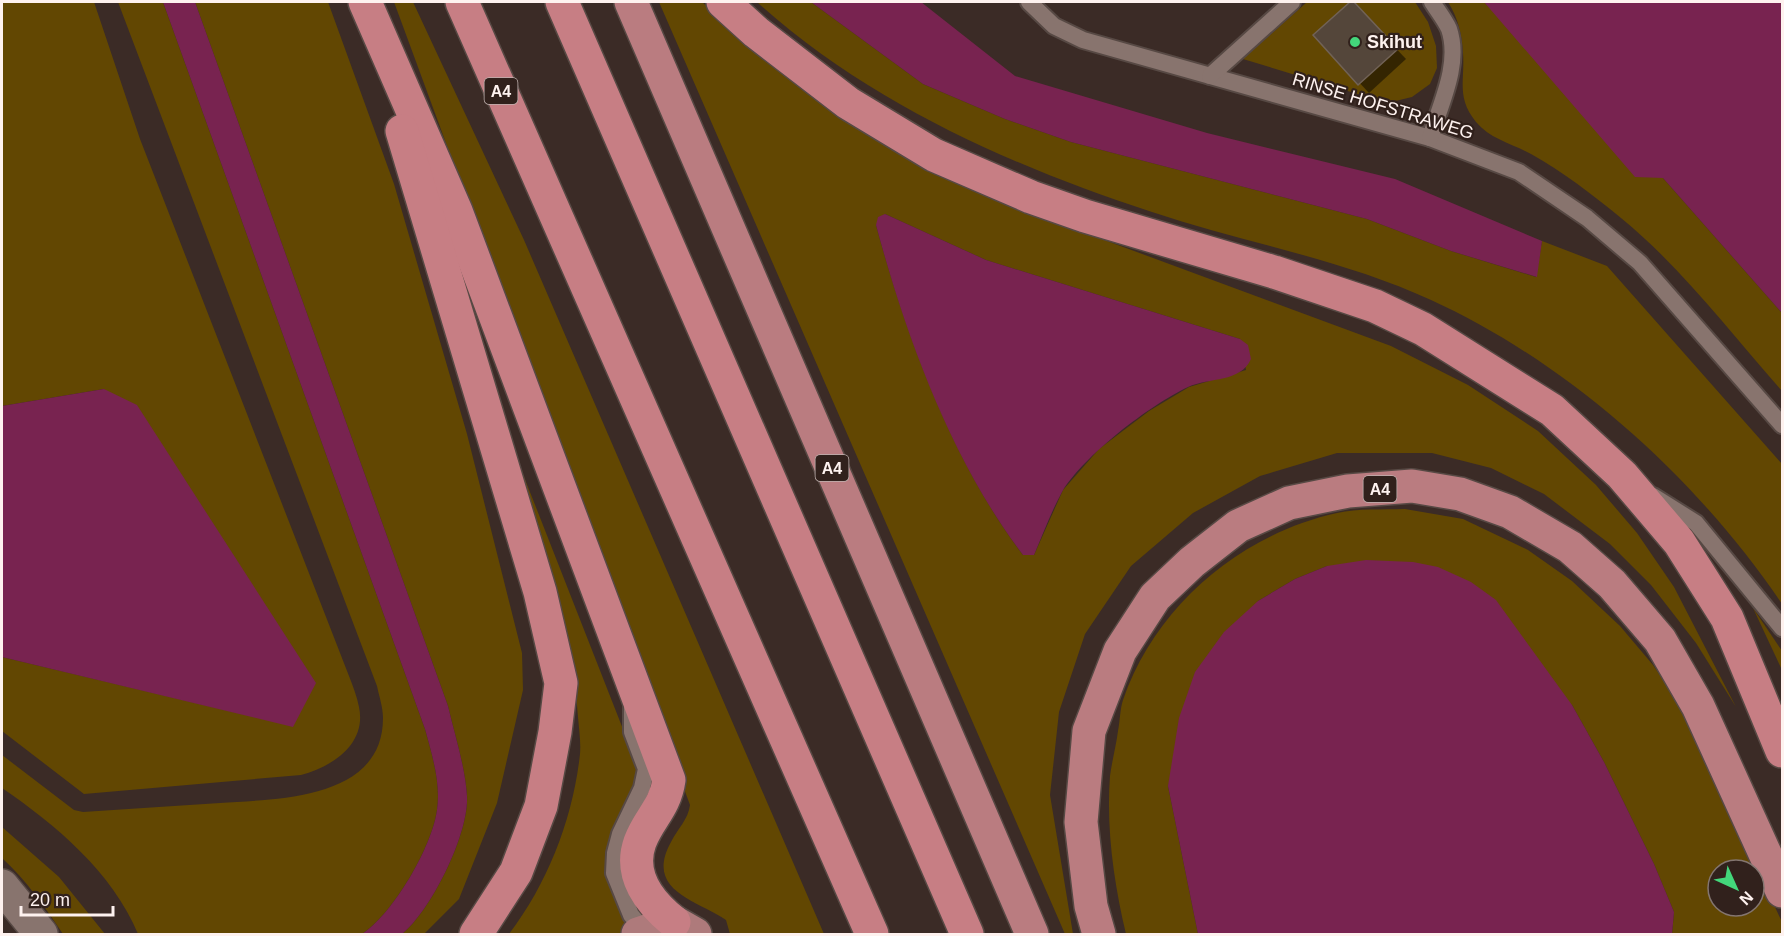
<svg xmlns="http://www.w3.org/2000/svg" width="1784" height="936" font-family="Helvetica,sans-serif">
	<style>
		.green { fill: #624702; fill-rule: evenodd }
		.water { fill: #782350 }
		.shadow { fill: #0007 }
		.building { fill: #54463a; stroke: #716256; stroke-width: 1.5 }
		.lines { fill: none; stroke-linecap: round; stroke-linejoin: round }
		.service-casing { stroke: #574944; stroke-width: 20 }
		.tertiary-casing { stroke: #574944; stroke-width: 36 }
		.primary-casing { stroke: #574944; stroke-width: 36 }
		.trunk-casing { stroke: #574944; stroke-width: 36 }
		.motorway-casing { stroke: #574944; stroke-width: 36 }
		.service { stroke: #88746e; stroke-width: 16 }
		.tertiary { stroke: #88746e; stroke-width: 33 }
		.primary { stroke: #ae7a7b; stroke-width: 33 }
		.trunk { stroke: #ba7c80; stroke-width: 33 }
		.motorway { stroke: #c77e84; stroke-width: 33 }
		.poi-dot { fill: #43d77b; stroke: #31211c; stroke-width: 2 }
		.labels { text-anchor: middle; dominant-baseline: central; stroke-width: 4.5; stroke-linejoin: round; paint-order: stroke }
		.shield { fill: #31211c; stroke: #c0b3b0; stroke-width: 1.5 }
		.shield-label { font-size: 16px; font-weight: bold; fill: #fef2ef }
		.poi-label { font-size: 18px; font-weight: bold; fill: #fef2ef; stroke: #31211c; text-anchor: start }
		.street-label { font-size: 18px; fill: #fef2ef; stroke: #31211c }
	</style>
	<rect width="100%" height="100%" fill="#3b2b26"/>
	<g class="green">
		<path d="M2,2H94L140,139L349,676C353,686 357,697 359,707C367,745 331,767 301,775L84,794L2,731V657L293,726L104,389L2,406Z"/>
		<path d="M118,2H163L425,729C432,755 441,783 437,810C432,847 393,914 362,934H138C112,872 56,825 2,788V755L74,810L83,812C128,809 174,806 220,803C277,799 383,800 383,718C383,707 379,696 377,686Z"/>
		<path d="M195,2H328L394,184L467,434L522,653L523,690L497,803L459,899L424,934H402C431,911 469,834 467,796C465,766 455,736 448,706Z"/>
		<path d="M394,2H413L524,240L824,934H730L726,920C697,900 644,891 671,842C678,828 688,820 690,805Z"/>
		<path d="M659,2H702L757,50L1026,211L1391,346L1468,385L1538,431L1596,485L1637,533L1674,587L1736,707L1696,643L1651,585L1610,544L1544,494L1491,468L1432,453H1337L1260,476L1193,513L1131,566L1085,634L1059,712L1050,795L1073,934H1065ZM885,214L986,260L1240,339L1246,370L1189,387L1149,411L1099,449L1063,490L1034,555H1023C953,463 906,335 876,225Z"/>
		<path d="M757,2H811L923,84L1005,119L1071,142L1367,219L1451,251L1536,277L1542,241L1607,266L1782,464V604C1698,479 1569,363 1431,300C1342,259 1245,243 1152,212C1011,166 869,103 757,2Z"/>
		<path d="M1307,2H1415L1428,22L1436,46L1437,68L1430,84L1412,97L1387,103L1243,59Z"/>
		<path d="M1448,2H1484L1663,178L1782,313V391C1730,332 1681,267 1621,218C1593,195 1562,171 1531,154C1513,144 1490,139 1476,122C1456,97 1465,81 1463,53C1462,34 1458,18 1448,2Z"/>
		<path d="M519,464L641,775L631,928L622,934H509C548,883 573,818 580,754C581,742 579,729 578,717C573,631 542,547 519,464Z"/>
		<path d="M1405,509L1463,519L1528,550L1572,581L1620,626L1653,665L1680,705L1782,922V934H1672L1674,912L1654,864L1604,762L1572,705L1327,566L1295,579L1258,601L1168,786L1198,934H1126C1114,883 1106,829 1110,776C1112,761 1116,746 1118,731C1120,721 1120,709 1123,700C1155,606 1241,534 1337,513C1358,508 1383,510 1405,509ZM1718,870H1754V906H1718Z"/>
		<path d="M1753,608L1782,651V670Z"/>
		<path d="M2,827L59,877L105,934H63C45,907 26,880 2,858Z"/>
	</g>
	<g class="water">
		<path d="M163,2H195L448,706C455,736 465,766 467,796C469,834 431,911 402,934H362C393,914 432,847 437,810C441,783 432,755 425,729Z"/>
		<path d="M811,2H921L1015,76L1207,133L1395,179L1542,241L1537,277L1451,251L1367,219L1071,142L1005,119L923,84Z"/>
		<path d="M1484,2H1782V313L1663,178L1635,177Z"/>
		<path d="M885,214L986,260L1240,339L1248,345L1251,359C1240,383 1210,377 1188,387C1150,405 1083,456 1062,492C1051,512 1043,534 1034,555H1023C952,462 906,337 876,225L878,217Z"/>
		<path d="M104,389L137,405L316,683L293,727L2,657V406Z"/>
		<path d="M1366,560L1413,562L1438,567L1471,582L1496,600L1572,705L1604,762L1654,864L1674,912L1672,934H1198L1168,786L1179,718L1195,672L1224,632L1258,601L1295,579L1327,566Z"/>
	</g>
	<path class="shadow" d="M1352,2L1406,59L1369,93L1315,35Z"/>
	<path class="building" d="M1350,2H1354L1398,49L1358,85L1313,35Z"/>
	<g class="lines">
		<defs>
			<g id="service">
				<path d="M1029,2L1054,26L1083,40L1430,138L1519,172L1587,218L1640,263L1782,425"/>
				<path d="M1210,76L1292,2"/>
				<path d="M1430,138C1440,105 1461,64 1449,29C1445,20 1437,10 1432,2"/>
				<path d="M1653,496L1696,523L1782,628"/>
				<path d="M632,706V732L646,769L642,788L620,834L615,853L614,873L631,915L647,934"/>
			</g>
			<path id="tertiary" d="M2,886L41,934"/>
			<path id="primary" d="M638,934L674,922L695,934"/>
			<g id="trunk">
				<path d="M631,2L1032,934"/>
				<path d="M1099,934L1091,906L1081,822L1089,731L1120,651L1155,597L1192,562L1238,526L1289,503L1348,491L1412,486L1460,494L1510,512L1570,547L1612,584L1660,640L1698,706L1782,891"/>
			</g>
			<g id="motorway">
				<path d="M365,2L456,211L669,780C665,808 649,818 640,842C628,875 650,903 674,922"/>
				<path d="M462,2L872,934"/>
				<path d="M562,2L967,934"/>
				<path d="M723,2L756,32L848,103L934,155L1031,197L1085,216L1274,272L1375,306L1423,329L1552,410L1622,475L1679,542L1727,618L1782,751"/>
				<path d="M402,131L540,592L561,683L555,732L541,806L516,872L476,934"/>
			</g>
		</defs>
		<use href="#service" class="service-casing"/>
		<use href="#tertiary" class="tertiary-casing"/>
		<use href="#primary" class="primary-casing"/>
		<use href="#trunk" class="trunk-casing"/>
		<use href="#motorway" class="motorway-casing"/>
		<use href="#service" class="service"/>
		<use href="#tertiary" class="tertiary"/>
		<use href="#primary" class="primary"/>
		<use href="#trunk" class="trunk"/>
		<use href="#motorway" class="motorway"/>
	</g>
	<circle class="poi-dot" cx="1355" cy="42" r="6"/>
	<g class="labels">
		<g class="shield">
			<rect x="484.5" y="78" width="33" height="26" rx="4.5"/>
			<rect x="815.5" y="455" width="33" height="26" rx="4.5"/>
			<rect x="1363.5" y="476" width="33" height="26" rx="4.5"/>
		</g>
		<g class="shield-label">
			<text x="501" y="91">A4</text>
			<text x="832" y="468">A4</text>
			<text x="1380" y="489">A4</text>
		</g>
		<g class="poi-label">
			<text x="1367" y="42">Skihut</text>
		</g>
		<g class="street-label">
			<text transform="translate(1383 106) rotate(17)">RINSE HOFSTRAWEG</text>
		</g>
	</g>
	<rect width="1784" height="936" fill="none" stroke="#fef2ef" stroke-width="6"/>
	<g transform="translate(1736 888) rotate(135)"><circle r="28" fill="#31211c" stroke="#837570" stroke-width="1.5"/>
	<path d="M0-4.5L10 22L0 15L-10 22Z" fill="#43d77b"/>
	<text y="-9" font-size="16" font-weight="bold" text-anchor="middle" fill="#fef2ef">N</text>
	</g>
	<path d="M21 906v9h92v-9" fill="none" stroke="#fef2ef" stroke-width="3"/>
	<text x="30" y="906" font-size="18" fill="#fef2ef" stroke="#31211c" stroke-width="4.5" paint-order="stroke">20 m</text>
</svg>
